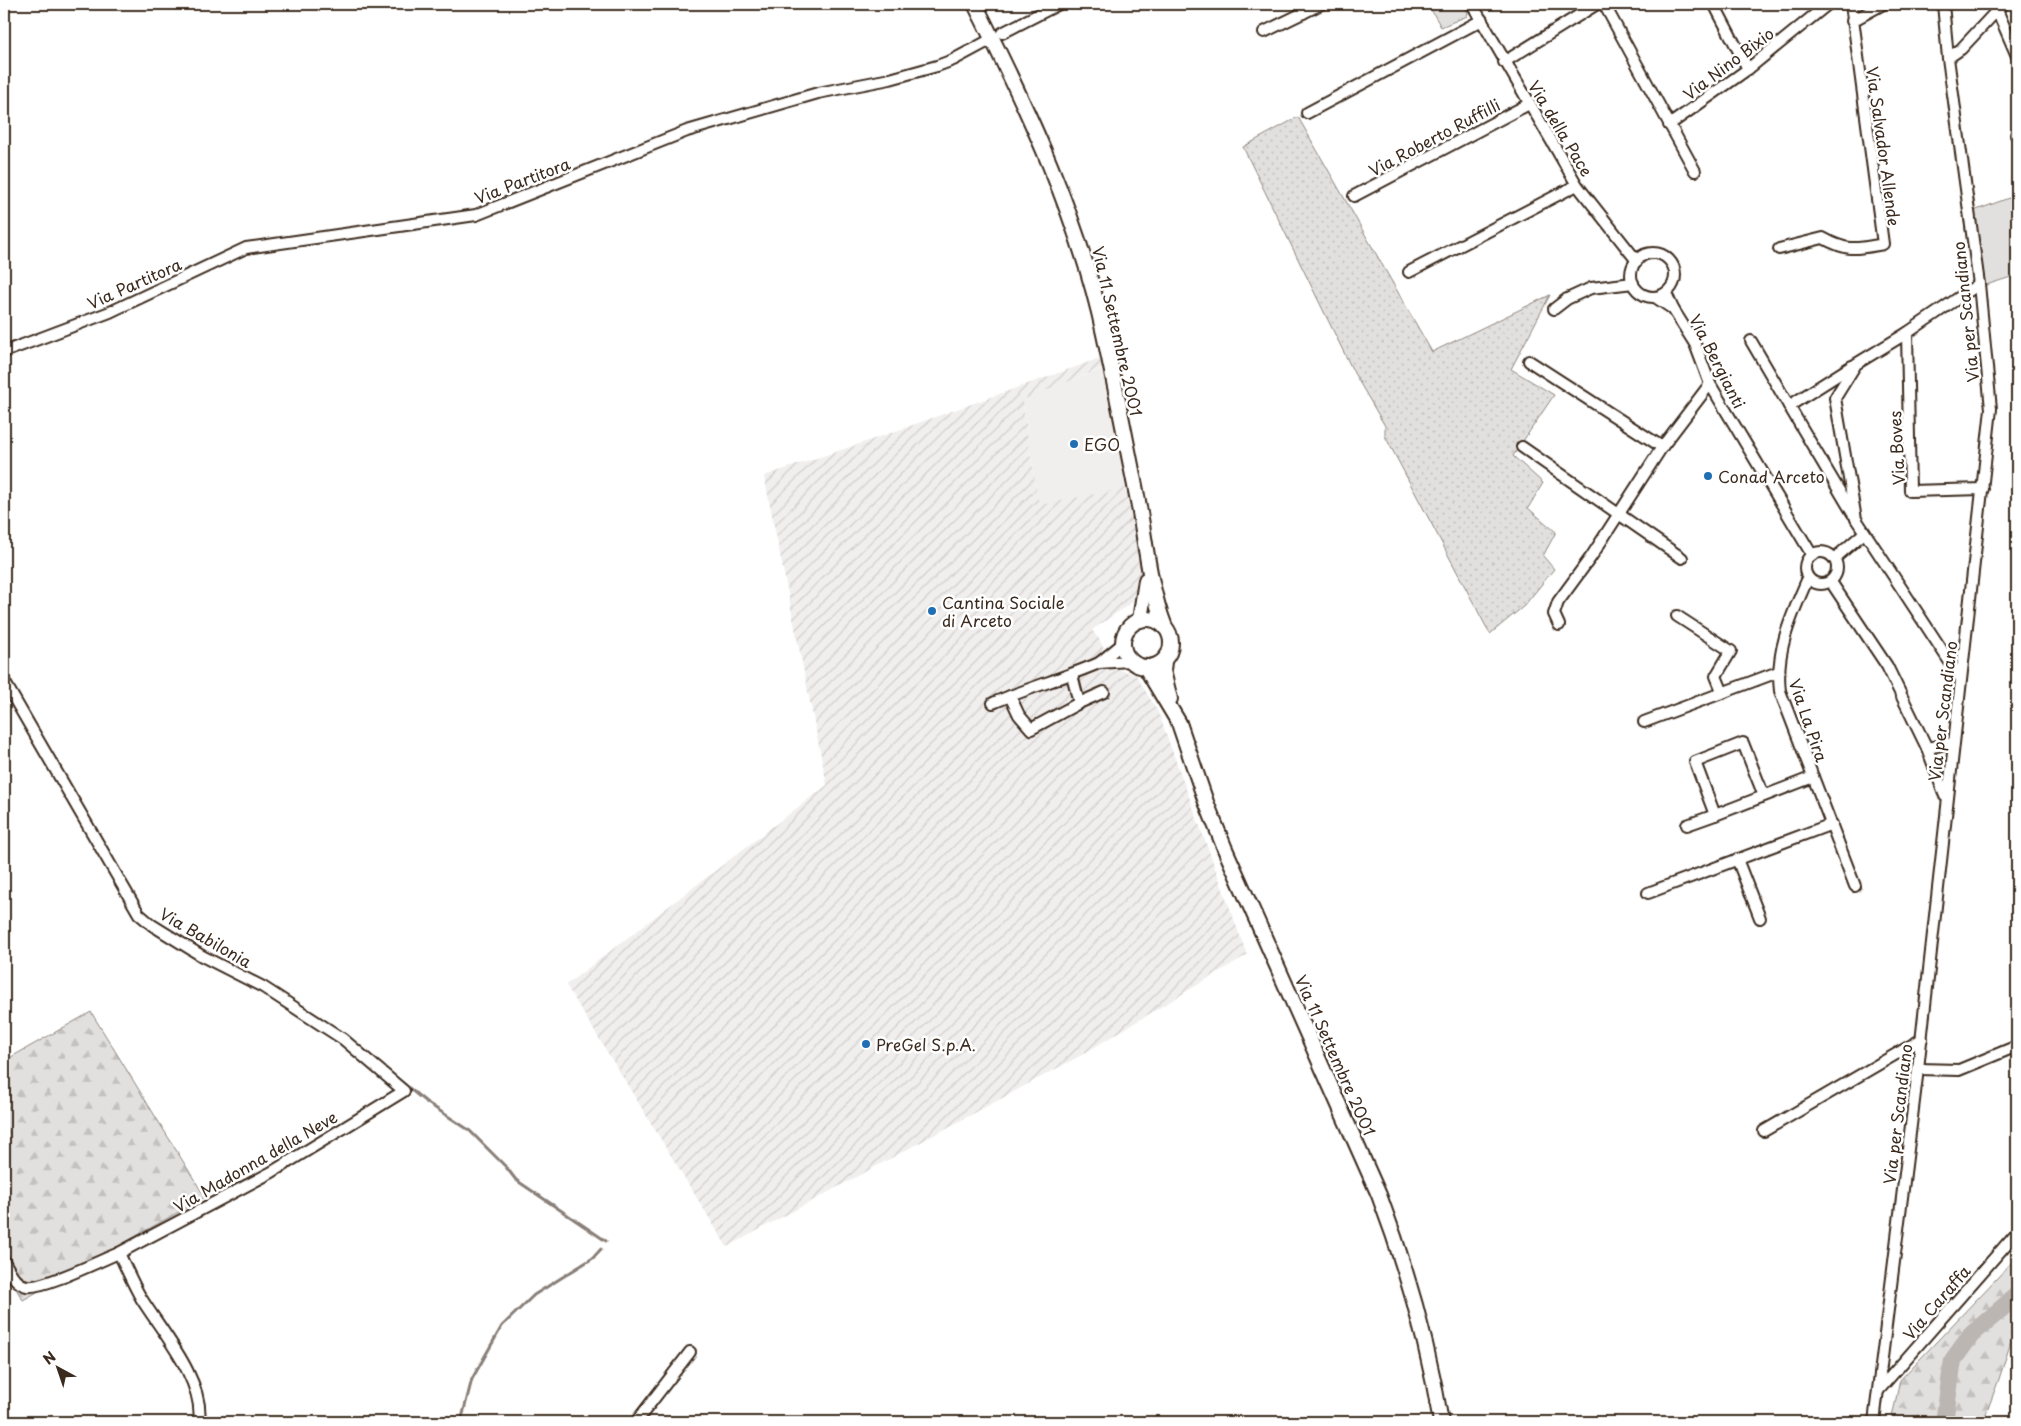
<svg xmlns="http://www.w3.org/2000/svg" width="2021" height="1426" font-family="'Playpen Sans',sans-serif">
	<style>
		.built { fill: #f1efee }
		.industrial { fill: url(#industrial-furrows) }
		.grass { fill: url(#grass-tufts); stroke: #8e857e }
		.forest { fill: url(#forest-firs); stroke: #8e857e }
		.park { fill: url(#park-dots); stroke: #8e857e }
		.pitch { fill: #e2e0de; stroke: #8e857e }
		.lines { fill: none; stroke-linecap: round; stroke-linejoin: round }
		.stream { stroke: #887e77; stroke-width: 3 }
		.river { stroke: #bcb6b3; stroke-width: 18 }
		.minor-casing { stroke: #3b2a1e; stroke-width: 14 }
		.major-casing { stroke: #3b2a1e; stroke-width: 18 }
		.minor { stroke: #fff; stroke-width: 10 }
		.major { stroke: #fff; stroke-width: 14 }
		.poi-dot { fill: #1f6fb2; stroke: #fff; stroke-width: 2 }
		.labels { text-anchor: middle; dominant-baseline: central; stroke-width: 5; stroke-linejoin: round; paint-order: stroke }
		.street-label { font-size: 16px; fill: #3b2a1e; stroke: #fff }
		.poi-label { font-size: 16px; fill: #3b2a1e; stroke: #fff; text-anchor: start }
	</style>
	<defs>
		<pattern id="industrial-furrows" width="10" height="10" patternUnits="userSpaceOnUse" patternTransform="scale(1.25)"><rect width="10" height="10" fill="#f1efee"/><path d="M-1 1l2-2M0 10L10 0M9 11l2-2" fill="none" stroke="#d0cdcc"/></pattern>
		<pattern id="grass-tufts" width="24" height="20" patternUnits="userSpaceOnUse" patternTransform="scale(1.25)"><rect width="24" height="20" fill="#e2e0de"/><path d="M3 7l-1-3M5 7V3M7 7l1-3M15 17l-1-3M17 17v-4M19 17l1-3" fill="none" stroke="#c3c0be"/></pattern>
		<pattern id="forest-firs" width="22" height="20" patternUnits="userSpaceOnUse" patternTransform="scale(1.25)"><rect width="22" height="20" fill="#e2e0de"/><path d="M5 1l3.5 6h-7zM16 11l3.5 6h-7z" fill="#c3c0be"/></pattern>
		<pattern id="park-dots" width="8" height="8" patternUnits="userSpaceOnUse" patternTransform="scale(1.25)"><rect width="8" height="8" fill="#e2e0de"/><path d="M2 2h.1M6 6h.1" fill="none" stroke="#c3c0be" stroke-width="1.8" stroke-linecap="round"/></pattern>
	</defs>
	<rect width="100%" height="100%" fill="#fff"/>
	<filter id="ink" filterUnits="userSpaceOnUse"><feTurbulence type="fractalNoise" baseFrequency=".02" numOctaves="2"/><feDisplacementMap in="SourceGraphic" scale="10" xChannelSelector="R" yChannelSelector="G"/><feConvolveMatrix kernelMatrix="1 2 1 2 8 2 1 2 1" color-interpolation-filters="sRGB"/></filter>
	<g filter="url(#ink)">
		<path class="built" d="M1104,368L1128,488L1039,506L1022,399Z"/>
		<path class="industrial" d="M1109,355L1110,365L1022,400L1039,505L1131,487L1146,569L1141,596L1092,630L1099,639L1114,668L1136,675L1158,712L1247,955L1078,1057L727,1247L566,985L827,785L764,476L868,441Z"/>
		<path class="grass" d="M1428,4H1463L1468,13L1467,16L1441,27Z"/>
		<g class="forest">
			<path d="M91,1012L205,1197L23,1300L4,1270V1061Z"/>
			<path d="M2017,1257V1323L1999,1379L1983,1422H1891L1900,1380Z"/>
		</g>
		<path class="park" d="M1298,117L1432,352L1550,295L1511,369L1554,395L1513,456L1543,483L1528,508L1556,532L1543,556L1554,569L1524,606L1490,634L1385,436V426L1354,373L1243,147Z"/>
		<path class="pitch" d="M2017,195V275L1974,289L1963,215Z"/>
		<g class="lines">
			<g class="stream">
				<path d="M4,673L7,680"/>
				<path d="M88,816L109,852"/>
				<path d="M245,972L257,979"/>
				<path d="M377,1062L426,1102L469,1130L506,1167L516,1180L606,1241"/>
				<path d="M461,1422L472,1379L502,1326L534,1295L593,1258L601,1249"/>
			</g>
			<path class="river" d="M1944,1422L1953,1360L1971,1335L2017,1295"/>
			<defs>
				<g id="minor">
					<path d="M1472,4L1577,185L1637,261"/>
					<path d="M1604,4L1695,171"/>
					<path d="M1714,4L1748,69"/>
					<path d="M1997,10L2017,56"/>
					<path d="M1303,13L1321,4"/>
					<path d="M1852,21L1883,4"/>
					<path d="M1264,32L1303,13L1299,4"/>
					<path d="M1002,33L1059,4"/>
					<path d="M1948,58L1961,49L2003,4"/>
					<path d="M1504,62L1597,4"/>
					<path d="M1307,113L1482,20"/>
					<path d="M1669,125L1748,69L1828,4"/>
					<path d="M2016,135H2017"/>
					<path d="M1354,196L1529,104"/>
					<path d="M1779,249L1823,238C1848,252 1856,249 1883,244L1851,4"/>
					<circle cx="1653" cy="275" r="22"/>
					<path d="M1409,272L1577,185"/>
					<path d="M1655,297L1673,309L1666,293"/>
					<path d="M1554,309L1567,299L1591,288L1633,283"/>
					<path d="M1673,309L1695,344L1710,384L1812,555"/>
					<path d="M1907,333L1910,491L1983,489"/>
					<path d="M1751,341L1789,406"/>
					<path d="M4,352L110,312L246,248L476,215L687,131L818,93L890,79L937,66L953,60L992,39"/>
					<path d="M1529,361L1662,447"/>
					<path d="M1852,366L1789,406L1853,514"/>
					<path d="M1522,447L1682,558"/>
					<circle cx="1821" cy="568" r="16"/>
					<path d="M1835,558L1864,533"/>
					<path d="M1808,578C1792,615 1775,650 1780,691L1855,886"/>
					<path d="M1831,582L1887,666L1927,748L1945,796"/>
					<path d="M1677,616L1731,651L1716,676L1723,693"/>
					<path d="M1559,625L1554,614L1558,602L1591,557L1662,447L1710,384"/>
					<path d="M1122,644L1099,663L1130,661"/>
					<path d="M1072,675L1079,703"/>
					<path d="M1961,679L1856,519L1835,398L1856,364L1907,333L1979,284"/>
					<path d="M4,681L139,914L152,925L202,956L263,987L343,1039L404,1091L272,1172L119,1253"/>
					<path d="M1010,696L1019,715L1031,729L1079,703L1104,692"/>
					<path d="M993,703C1028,688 1064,678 1099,663"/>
					<path d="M1644,722L1778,672"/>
					<path d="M1927,748L1953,743"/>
					<path d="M1764,796L1743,743L1695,762L1715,815L1813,777"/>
					<path d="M1687,825L1715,815"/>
					<path d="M1737,859L1760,918"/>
					<path d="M1648,893L1832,824"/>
					<path d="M1918,1069L1959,1070L2017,1046"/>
					<path d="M1764,1131L1922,1039"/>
					<path d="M4,1261C9,1270 15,1284 27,1286C43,1289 101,1260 119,1253C126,1268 133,1284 141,1298C162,1332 205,1381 199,1422"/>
					<path d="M1878,1391L2017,1232"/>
					<path d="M636,1422L690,1352"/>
					<path d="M1874,1422L1918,1069L1991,409L1979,284L1948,58L1943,4"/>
				</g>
				<g id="major">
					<path d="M975,4C1028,110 1079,218 1104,334C1116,390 1127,445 1138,501C1146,544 1149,586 1165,627"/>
					<circle cx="1147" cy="643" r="24"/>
					<path d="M1140,620L1146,580"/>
					<path d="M1164,661L1163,671L1170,699"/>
					<path d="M1146,668L1179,723L1206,802L1225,849L1379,1195C1407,1269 1428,1344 1441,1422"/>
				</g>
			</defs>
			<use href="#minor" class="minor-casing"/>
			<use href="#major" class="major-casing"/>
			<use href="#minor" class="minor"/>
			<use href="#major" class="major"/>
		</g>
	</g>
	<g class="poi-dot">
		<circle cx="1074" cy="444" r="5"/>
		<circle cx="1708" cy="476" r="5"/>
		<circle cx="932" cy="611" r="5"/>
		<circle cx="866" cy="1044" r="5"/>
	</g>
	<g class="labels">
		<g class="street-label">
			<text transform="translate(1728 63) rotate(-37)">Via Nino Bixio</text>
			<text transform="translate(1561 128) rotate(59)">Via della Pace</text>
			<text transform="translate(1434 137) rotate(-28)">Via Roberto Ruffilli</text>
			<text transform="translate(1884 146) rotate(82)">Via Salvador Allende</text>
			<text transform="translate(522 180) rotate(-21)">Via Partitora</text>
			<text transform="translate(134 283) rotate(-24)">Via Partitora</text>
			<text transform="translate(1965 312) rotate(-96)">Via per Scandiano</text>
			<text transform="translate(1118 331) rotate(77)">Via 11 Settembre 2001</text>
			<text transform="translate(1718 361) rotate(63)">Via Bergianti</text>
			<text transform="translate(1896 448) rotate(-93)">Via Boves</text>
			<text transform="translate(1942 711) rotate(-83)">Via per Scandiano</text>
			<text transform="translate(1809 720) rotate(71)">Via La Pira</text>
			<text transform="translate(206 937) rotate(30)">Via Babilonia</text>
			<text transform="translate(1336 1055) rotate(66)">Via 11 Settembre 2001</text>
			<text transform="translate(1897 1114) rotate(-83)">Via per Scandiano</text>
			<text transform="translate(255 1161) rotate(-30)">Via Madonna della Neve</text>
			<text transform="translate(1936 1302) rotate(-49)">Via Caraffa</text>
		</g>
		<g class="poi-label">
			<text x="1084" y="444">EGO</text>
			<text x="1718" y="476">Conad Arceto</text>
			<text x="942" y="602">Cantina Sociale<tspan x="942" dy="18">di Arceto</tspan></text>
			<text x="876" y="1044">PreGel S.p.A.</text>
		</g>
	</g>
	<rect width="2021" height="1426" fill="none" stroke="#fff" stroke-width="20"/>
	<rect x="10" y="10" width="2001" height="1406" fill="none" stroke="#3b2a1e" stroke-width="2" filter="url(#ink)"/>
	<g transform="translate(58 1368) rotate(320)" stroke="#ffffff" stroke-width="4" paint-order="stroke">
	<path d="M0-4L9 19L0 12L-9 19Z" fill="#3b2a1e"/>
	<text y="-8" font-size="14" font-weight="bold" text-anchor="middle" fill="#3b2a1e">N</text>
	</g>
</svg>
